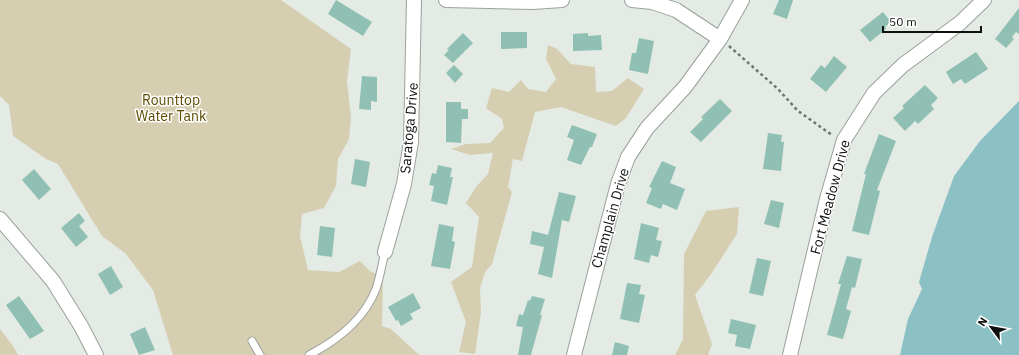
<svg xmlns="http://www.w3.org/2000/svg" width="1019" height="355" font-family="'IBM Plex Sans',sans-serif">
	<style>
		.green { fill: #d6ceb1 }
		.water { fill: #8bc0c5 }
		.building { fill: #8fc0b3 }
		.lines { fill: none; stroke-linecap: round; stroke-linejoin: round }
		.service-casing { stroke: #9aa19b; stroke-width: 9 }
		.minor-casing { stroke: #9aa19b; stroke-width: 16 }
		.path { stroke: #707571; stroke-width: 2.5; stroke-dasharray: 3 3; stroke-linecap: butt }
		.service { stroke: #fff; stroke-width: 7 }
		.minor { stroke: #fff; stroke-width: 14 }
		.labels { text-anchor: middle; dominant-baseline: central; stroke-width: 3; stroke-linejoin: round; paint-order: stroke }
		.park-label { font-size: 14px; fill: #5c4b01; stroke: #fff }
		.street-label { font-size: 14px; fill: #0e110f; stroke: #fff }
	</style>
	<rect width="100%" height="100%" fill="#e4ebe5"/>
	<g class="green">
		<path d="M0,0H281L351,49L347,81L351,117L349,139L338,159L336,186L324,208L302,214L300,236L308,270L339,272L360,261L371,272L383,275L382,326L391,329L419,355H173L153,290L126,254L102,236L58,164L46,159L13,136L9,105L0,96Z"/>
		<path d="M548,45L557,49L571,64L595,67L596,92L612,91L628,78L644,89L626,118L616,126L561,107L535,112L522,161L513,159L508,187L512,192L492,264L485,272L480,288L481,312L475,354L459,352L466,322L451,282L472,267L479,217L466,203L476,187L488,174L493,153L470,155L451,149L466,144L490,143L504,128L502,119L486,108L492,88L509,92L521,80L528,89L546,92L556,79L546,59Z"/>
		<path d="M739,207L737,234L711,274L695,295L712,344L708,355H675L683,339L684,254L706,211Z"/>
		<path d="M0,329L13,346L18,355H0Z"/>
	</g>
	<path class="water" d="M1019,101V355H900L908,319L922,289L919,282L932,237L954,176L980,141Z"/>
	<g class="building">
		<path d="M336,0L372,22L363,36L328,14Z"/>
		<path d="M779,0H793L787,19L773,14Z"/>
		<path d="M1019,8V34L1016,32L1012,37L1014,39L1006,48L995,39Z"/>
		<path d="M883,12L891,22L885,27L886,29L870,42L860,30Z"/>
		<path d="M501,32H527V48L501,49Z"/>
		<path d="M463,33L473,43L453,63L444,55L449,50L447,49Z"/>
		<path d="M588,33V36L601,35L602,50L573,51V34Z"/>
		<path d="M639,38L654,41L648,74L629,70L632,53H636Z"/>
		<path d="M976,52L988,69L965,84L961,79L953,84L946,72Z"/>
		<path d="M834,56L847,67L826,92L810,79L821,65L825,68Z"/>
		<path d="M454,65L463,74L455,83L446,73Z"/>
		<path d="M362,76L377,77V102L371,101V110L359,109Z"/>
		<path d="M925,85L938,98L931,105L934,109L918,124L915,121L905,131L893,118L904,108L902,106Z"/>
		<path d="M720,99L732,111L701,142L690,132L703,119L701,117Z"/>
		<path d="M446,102H461V109H468V119H462L461,143L446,142Z"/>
		<path d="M572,125L597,134L592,147H590L581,165L567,160L574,140L567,137Z"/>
		<path d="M768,133L782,135L781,142H784L781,171L763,169Z"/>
		<path d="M879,134L896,141L877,190L880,191L869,235L852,231L866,174H864Z"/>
		<path d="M355,159L370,162L366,187L351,184Z"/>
		<path d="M662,161L676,167L670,183L685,189L677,210L663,204L661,209L646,203L652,188L649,187Z"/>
		<path d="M438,165L452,168L450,177H453L447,205L431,201L434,186L429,185L432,173L436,174Z"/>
		<path d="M34,169L51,189L39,200L22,180Z"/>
		<path d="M559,192L576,196L569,222L562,220L552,278L538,274L544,247L530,244L532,231L548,235Z"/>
		<path d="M771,200L784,203L779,228L764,224Z"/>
		<path d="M79,213L85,221L79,226L88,237L76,247L61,228Z"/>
		<path d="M641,223L659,228L656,240L662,241L658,257L651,255L649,263L634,259Z"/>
		<path d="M439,224L454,227L452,241L455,242L450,269L431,266Z"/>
		<path d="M320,226L335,228L332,257L317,255Z"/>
		<path d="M847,256L862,259L855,288L852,287L846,309L851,311L843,339L827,335L841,284H838Z"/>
		<path d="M757,258L771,261L763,296L749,293Z"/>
		<path d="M111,266L123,287L110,295L98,274Z"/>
		<path d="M627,283L641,285L639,294L645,295L639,323L620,319Z"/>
		<path d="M413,293L421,308L410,314L413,319L401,326L398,320L396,321L388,307Z"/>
		<path d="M19,296L44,331L30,339L6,305Z"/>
		<path d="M532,296L545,299L540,315H542L531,355H518L523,327L516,326L519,314L523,315L528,300L530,301Z"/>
		<path d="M731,319L756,325L750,349L735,346L737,335L728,333Z"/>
		<path d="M145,327L155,350L139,355L130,334Z"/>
		<path d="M615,342L629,346L627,355H612Z"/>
	</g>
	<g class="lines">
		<defs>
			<g id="service">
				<path d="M252,341L260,355"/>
				<path d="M309,355C338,340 364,320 376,289C380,277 382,264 385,252"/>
			</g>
			<g id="minor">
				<path d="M446,0L533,2L562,0"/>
				<path d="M632,0L652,2L676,10L720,39"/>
				<path d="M0,219L53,281L81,326L96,355"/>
				<path d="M385,252L404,184L411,142L414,0"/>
				<path d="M574,355L618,184L628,157L647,128L685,87L720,39L742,0"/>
				<path d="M790,355L827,199L844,140L874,93L903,65L960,23L984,0"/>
			</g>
		</defs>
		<use href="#service" class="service-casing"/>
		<use href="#minor" class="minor-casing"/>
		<path class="path" d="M729,46L778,89L798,111L832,135"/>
		<use href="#service" class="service"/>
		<use href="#minor" class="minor"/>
	</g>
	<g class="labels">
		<g class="park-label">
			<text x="171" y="100">Rounttop<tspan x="171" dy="16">Water Tank</tspan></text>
		</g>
		<g class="street-label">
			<text transform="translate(409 128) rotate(-85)">Saratoga Drive</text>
			<text transform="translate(830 197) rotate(-75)">Fort Meadow Drive</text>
			<text transform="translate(610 218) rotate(-74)">Champlain Drive</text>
		</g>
	</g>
	<g transform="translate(991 327) rotate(302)" stroke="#ffffff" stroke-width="3" paint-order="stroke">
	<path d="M0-3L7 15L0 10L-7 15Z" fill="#0e110f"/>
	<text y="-6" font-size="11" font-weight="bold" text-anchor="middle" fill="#0e110f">N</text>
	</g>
	<path d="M883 26v6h98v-6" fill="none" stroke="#0e110f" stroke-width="2"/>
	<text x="889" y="26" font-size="12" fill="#0e110f" stroke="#ffffff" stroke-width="3" paint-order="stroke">50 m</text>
</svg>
